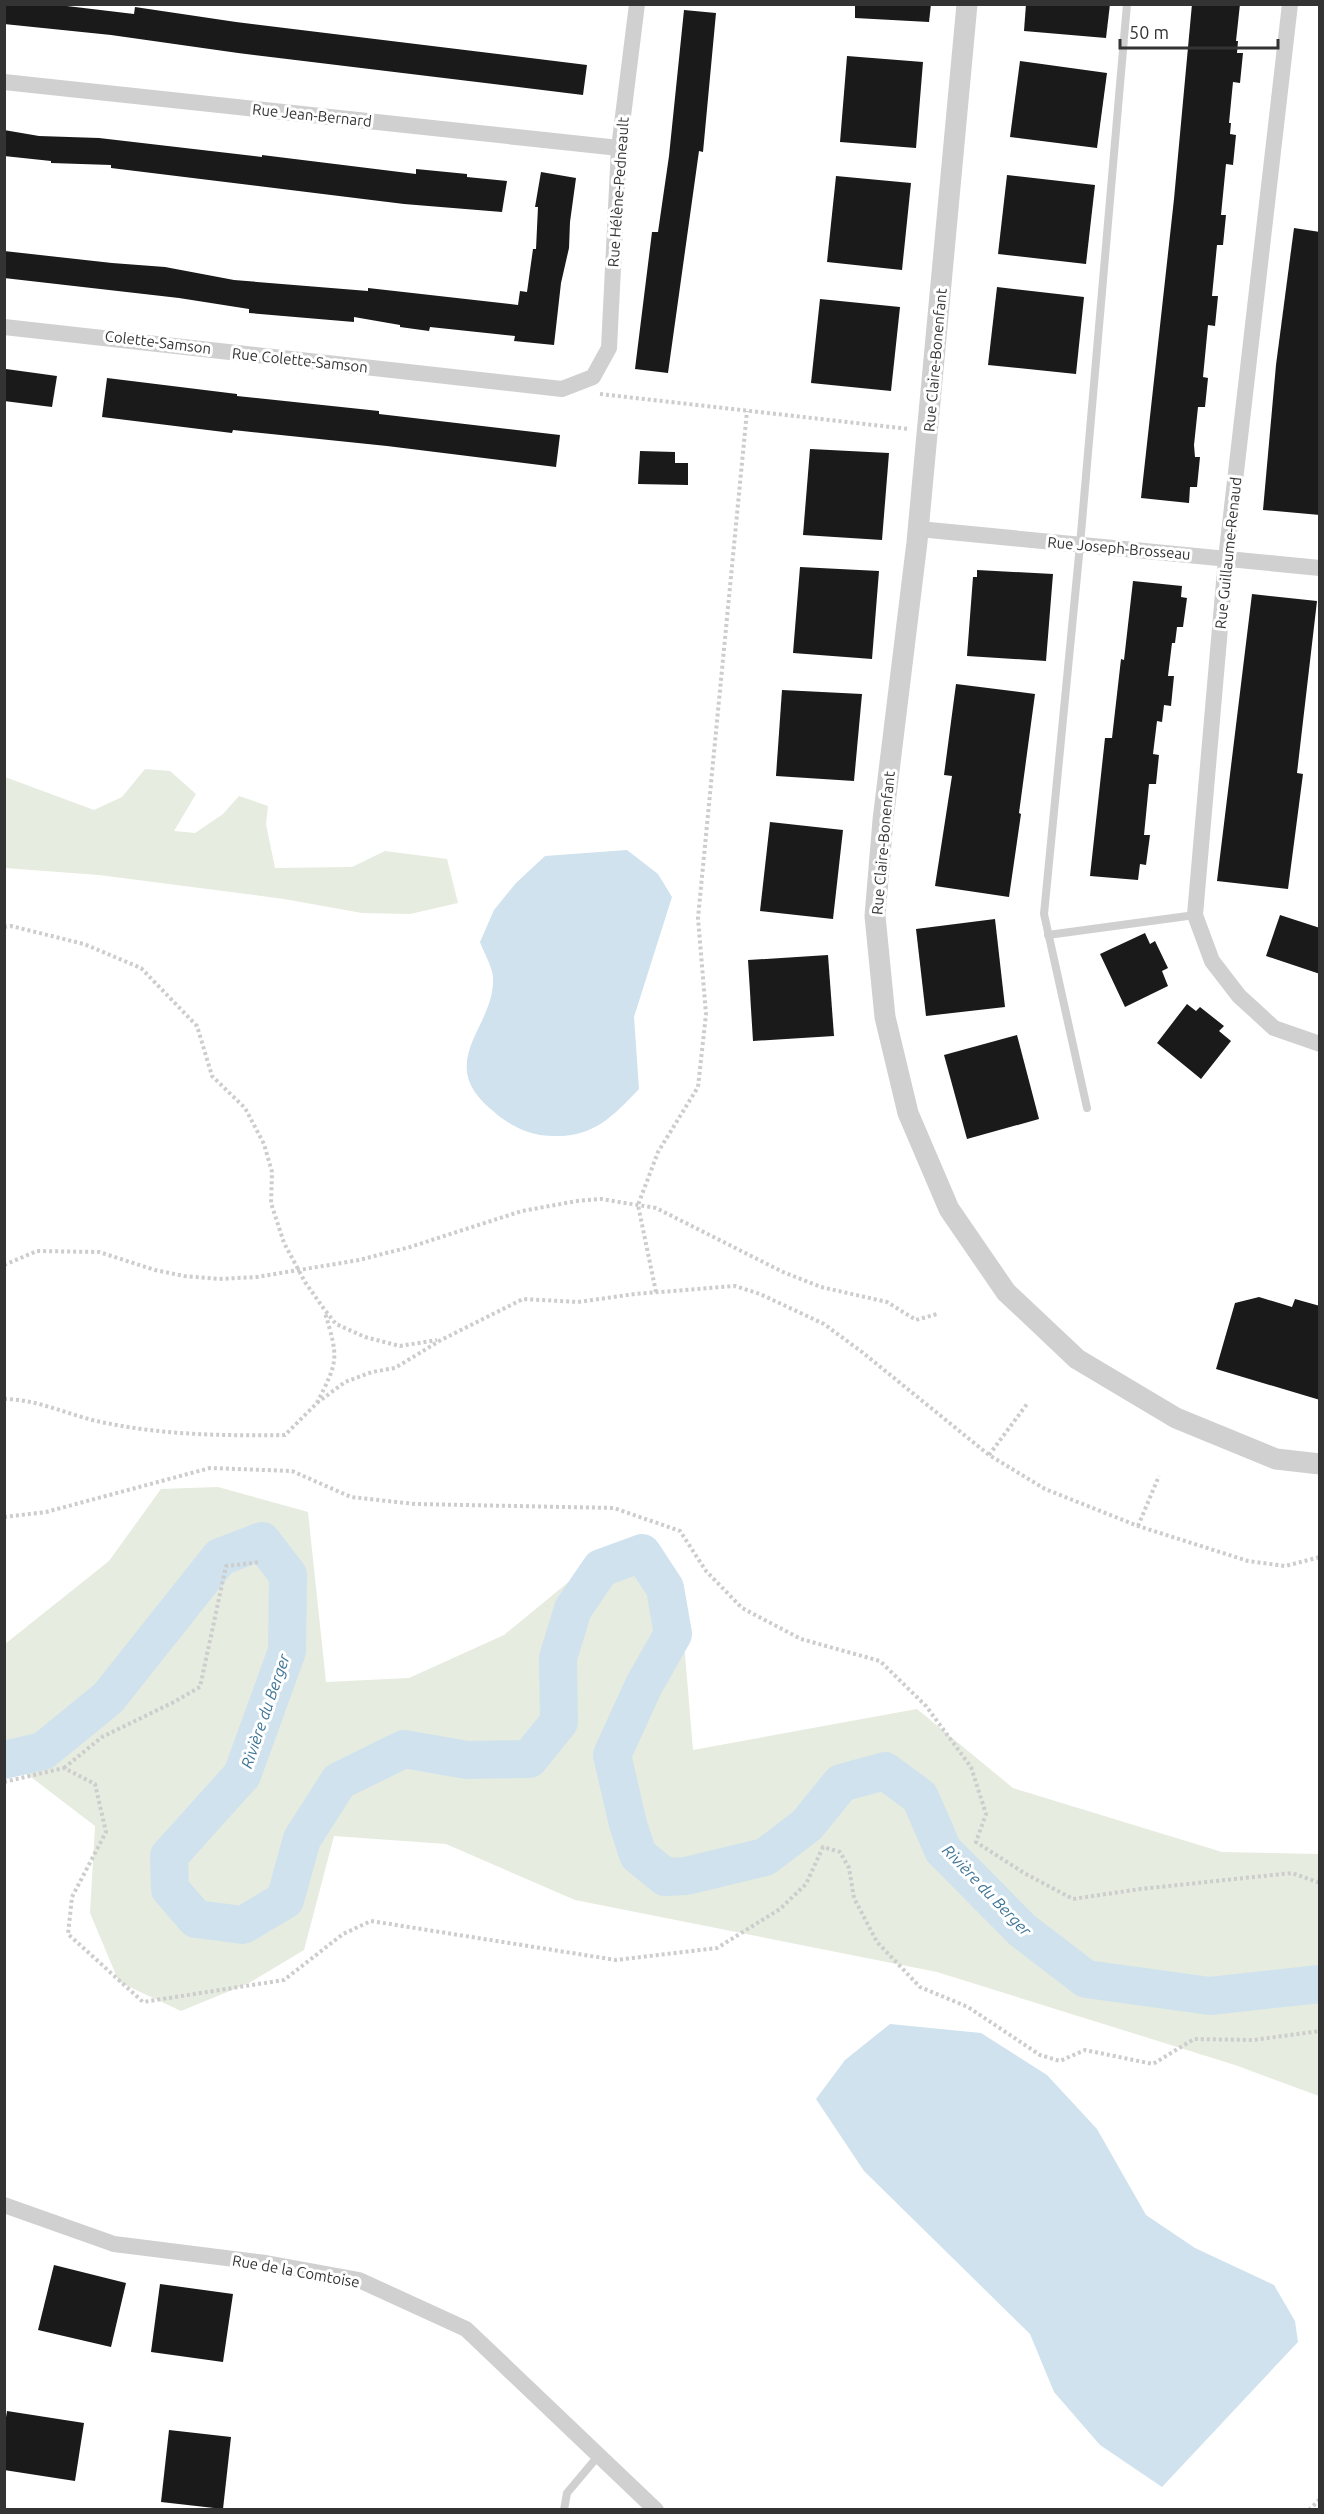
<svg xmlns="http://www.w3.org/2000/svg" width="1324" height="2514" font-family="Ubuntu,sans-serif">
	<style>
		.green { fill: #e6ecdf }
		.water { fill: #cfe2ee }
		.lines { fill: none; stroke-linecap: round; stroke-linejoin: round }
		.river { stroke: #cfe2ee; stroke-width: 38 }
		.building { fill: #1a1a1a }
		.path { stroke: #cdcdcd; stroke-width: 4; stroke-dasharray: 3 3; stroke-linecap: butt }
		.service { stroke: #d0d0d0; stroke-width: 8 }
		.minor { stroke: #d0d0d0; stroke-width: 16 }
		.tertiary { stroke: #d0d0d0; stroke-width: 21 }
		.labels { text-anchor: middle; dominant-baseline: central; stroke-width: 6; stroke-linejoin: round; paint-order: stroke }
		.street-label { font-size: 15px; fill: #333; stroke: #fff }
		.water-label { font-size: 16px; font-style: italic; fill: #3f7597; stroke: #fff }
	</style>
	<rect width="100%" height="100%" fill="#fff"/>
	<g class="green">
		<path d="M145,769L170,771L196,794L174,831L195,833L223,814L239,796L268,806L266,824L275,868L352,867L385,851L447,859L458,903L410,914L362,913L284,899L99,875L5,868V777L94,810L122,797Z"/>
		<path d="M218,1487L308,1512L326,1682L409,1678L504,1635L605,1552L679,1582L693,1750L917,1709L1013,1788L1222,1852L1319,1854V2096L1235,2065L937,1972L575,1900L446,1844L334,1836L304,1950L249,1983L181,2011L119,1982L90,1913L95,1826L10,1761L5,1760V1644L109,1561L161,1489Z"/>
	</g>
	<g class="water">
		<path d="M627,850L658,874L672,897L634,1017L639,1089C608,1122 588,1141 540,1135C522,1132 505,1122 492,1110C433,1061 496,1027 493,977C492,966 484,953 480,942L494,910L516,883L545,856Z"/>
		<path d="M890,2024L981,2033L1047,2075L1097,2129L1146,2215L1195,2248L1274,2285L1295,2321L1298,2342L1162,2487L1100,2445L1054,2392L1030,2334L864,2171L816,2099L845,2060Z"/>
	</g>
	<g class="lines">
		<path class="river" d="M4,1760L43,1751L108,1698L220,1557L262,1541L288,1575L287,1651L242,1775L169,1856L170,1889L196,1919L243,1925L285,1900L302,1839L339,1781L404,1749L467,1760L529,1759L559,1722L558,1658L573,1609L601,1568L642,1553L665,1588L673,1634L644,1685L612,1755L628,1824L638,1855L665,1877L686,1876L765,1857L807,1825L841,1783L885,1771L920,1797L943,1850L1022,1930L1086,1979L1210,1996L1320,1984"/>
	</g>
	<g class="building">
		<path d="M4,4H50L134,14L135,7L236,22L587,65L583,95L238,53L111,35L4,24Z"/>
		<path d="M855,4H931L929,22L855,18Z"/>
		<path d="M1026,4H1110L1106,38L1024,31Z"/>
		<path d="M1192,4H1240L1236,41H1238L1237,53H1243L1240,83L1233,82L1229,123H1231L1230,134L1236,135L1233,165L1226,164L1221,215H1226L1223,245H1217L1212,296H1218L1215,326L1208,325L1203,377L1208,378L1205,407H1198L1194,445L1195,457H1200L1197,487H1190L1189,503L1141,498L1174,199Z"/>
		<path d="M684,10L716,13L703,152L699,151L668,373L635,369L652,232H658L669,156Z"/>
		<path d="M847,56L923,62L916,148L840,142Z"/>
		<path d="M1020,61L1107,73L1097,148L1010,137Z"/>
		<path d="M4,130L39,136L99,138L262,157V155L416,174V169L467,174V177L507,181L502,212L404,204L111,168V165L51,163V161L4,156Z"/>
		<path d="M541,172L576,178L570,222L569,248L561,283L554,345L514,341L515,336L430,327L429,331L400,327V325L354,317V322L249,313V309L179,298L4,278V251L112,263L165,267L234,280L368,291V288L518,305L520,291L527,292L533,249H536L538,207H535Z"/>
		<path d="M1007,175L1095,185L1086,264L998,254Z"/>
		<path d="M836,176L911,183L902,270L827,262Z"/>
		<path d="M1294,228L1320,232V515L1263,510L1276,365Z"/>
		<path d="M997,287L1084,297L1076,374L988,365Z"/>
		<path d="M820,299L900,307L891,391L811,383Z"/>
		<path d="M6,369L57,376L52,407L4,401Z"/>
		<path d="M107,378L237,394V396L379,411V414L560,435L556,467L387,446L233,430L232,433L102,417Z"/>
		<path d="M810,449L889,453L882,540L803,535Z"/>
		<path d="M640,451L675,452V463H688V485L638,484Z"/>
		<path d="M800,567L879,571L872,659L793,653Z"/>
		<path d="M977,570L1053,574L1046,661L967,656L973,577H977Z"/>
		<path d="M1133,581L1182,586L1181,597L1187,598L1183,627H1177L1175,643H1172L1168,676H1174L1171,706L1164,705L1162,722L1157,721L1153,754L1159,755L1156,784H1149L1144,835H1150L1146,865L1140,864L1138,880L1090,876L1105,738H1112L1121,659L1124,660Z"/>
		<path d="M1252,594L1317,601L1297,773L1303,774L1288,889L1217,881Z"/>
		<path d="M956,684L1035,694L1019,813L1021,814L1009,897L935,886L952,776L944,775Z"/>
		<path d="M782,690L862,694L854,781L776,776Z"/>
		<path d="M770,822L843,830L833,919L760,911Z"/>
		<path d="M1280,915L1320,928V974L1266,956Z"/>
		<path d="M995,919L1005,1007L926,1016L916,929Z"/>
		<path d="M1145,933L1150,944L1155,941L1168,968L1162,971L1168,986L1125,1007L1100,954Z"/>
		<path d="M828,955L834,1036L753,1041L748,960Z"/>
		<path d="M1187,1004L1196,1011L1200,1007L1224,1026L1219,1031L1231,1041L1201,1079L1157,1043Z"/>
		<path d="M1017,1035L1039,1119L967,1139L944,1055Z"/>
		<path d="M1259,1297L1292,1307L1295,1299L1320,1306V1400L1216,1369L1235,1303Z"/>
		<path d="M54,2265L126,2283L111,2347L38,2330Z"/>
		<path d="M160,2284L233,2294L223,2362L151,2352Z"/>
		<path d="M7,2411L84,2423L75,2481L4,2470V2430Z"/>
		<path d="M169,2430L231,2437L223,2509L161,2502Z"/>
	</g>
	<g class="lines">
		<g class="path">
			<path d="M600,394L909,429"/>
			<path d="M4,927L11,926L84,944L141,968L197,1026L212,1076L245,1108L264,1144L272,1172L271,1203L284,1243L305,1282L324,1309L336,1324L365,1337L400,1346L437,1340"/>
			<path d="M4,1265L37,1251L99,1252L155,1270L184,1276L219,1279L257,1277L359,1260L410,1247L522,1211L577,1201L601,1199L656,1208L783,1272L821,1287L887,1302L916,1320L937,1314"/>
			<path d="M656,1292L638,1205L658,1152L698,1087L706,1014L698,918L747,411"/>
			<path d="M4,1399C39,1399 72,1417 106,1423C164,1435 226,1436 285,1435L317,1403L345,1382L372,1372L395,1368L441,1340L523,1299L578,1302L635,1294L735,1286L760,1294L824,1324L862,1352L989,1455L1045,1489L1138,1526L1248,1561L1285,1566L1320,1557"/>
			<path d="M317,1403C338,1361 339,1359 325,1313"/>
			<path d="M989,1455L1027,1404"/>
			<path d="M4,1517L46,1512L210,1468L292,1471L351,1497L415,1504L614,1508L680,1531L706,1571L742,1608L801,1639L880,1661L926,1706L971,1767L986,1814L976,1842L1024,1873L1073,1899L1140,1889L1292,1873L1320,1883"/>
			<path d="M1138,1526L1159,1476"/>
			<path d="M64,1768L102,1737L174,1702L200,1687L226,1566L261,1562"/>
			<path d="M4,1782L64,1768L95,1784L106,1832L72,1897L68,1934L143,2002L284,1980L343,1934L371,1921L616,1960L717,1948L780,1909L806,1884L823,1847L840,1852L849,1868L854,1898L877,1942L920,1987L968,2007L1040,2055L1060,2061L1085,2050L1153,2064L1194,2039L1253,2040L1320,2031"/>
			<path d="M1309,2510L1320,2499"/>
		</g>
		<g class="service">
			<path d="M1048,935L1195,915"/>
			<path d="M1087,1108L1044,914L1080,545L1127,4"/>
			<path d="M564,2510L567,2493L599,2455"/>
		</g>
		<g class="minor">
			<path d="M1290,4L1226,559L1195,915L1212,961L1239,996L1274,1028L1320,1044"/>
			<path d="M4,82L619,148"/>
			<path d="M4,327L562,389L593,377L609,348L619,148L637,4"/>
			<path d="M919,529L1320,568"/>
			<path d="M4,2205L114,2244L266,2263L359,2280L466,2329L656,2510"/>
		</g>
		<path class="tertiary" d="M967,4L917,542L883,820L875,916L885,1017L908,1113L949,1209L1006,1292L1077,1359L1176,1418L1276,1459L1320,1464"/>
	</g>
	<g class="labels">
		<g class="street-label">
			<text transform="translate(312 115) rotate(6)">Rue Jean-Bernard</text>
			<text transform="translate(618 192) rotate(-86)">Rue Hélène-Pedneault</text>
			<text transform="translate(158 342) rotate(7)">Colette-Samson</text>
			<text transform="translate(300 360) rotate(6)">Rue Colette-Samson</text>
			<text transform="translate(935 360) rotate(-85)">Rue Claire-Bonenfant</text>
			<text transform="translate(1119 548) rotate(5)">Rue Joseph-Brosseau</text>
			<text transform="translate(1228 553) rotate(-84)">Rue Guillaume-Renaud</text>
			<text transform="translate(883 843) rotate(-85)">Rue Claire-Bonenfant</text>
			<text transform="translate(296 2271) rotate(10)">Rue de la Comtoise</text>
		</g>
		<g class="water-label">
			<text transform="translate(265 1711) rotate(-71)">Rivière du Berger</text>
			<text transform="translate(987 1890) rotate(46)">Rivière du Berger</text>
		</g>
	</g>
	<rect width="1324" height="2514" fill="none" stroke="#333333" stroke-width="12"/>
	<path d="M1120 39v9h158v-9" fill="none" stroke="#333333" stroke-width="3"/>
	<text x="1129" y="39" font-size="18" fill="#333333" stroke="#ffffff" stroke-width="4.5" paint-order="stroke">50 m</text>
</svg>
